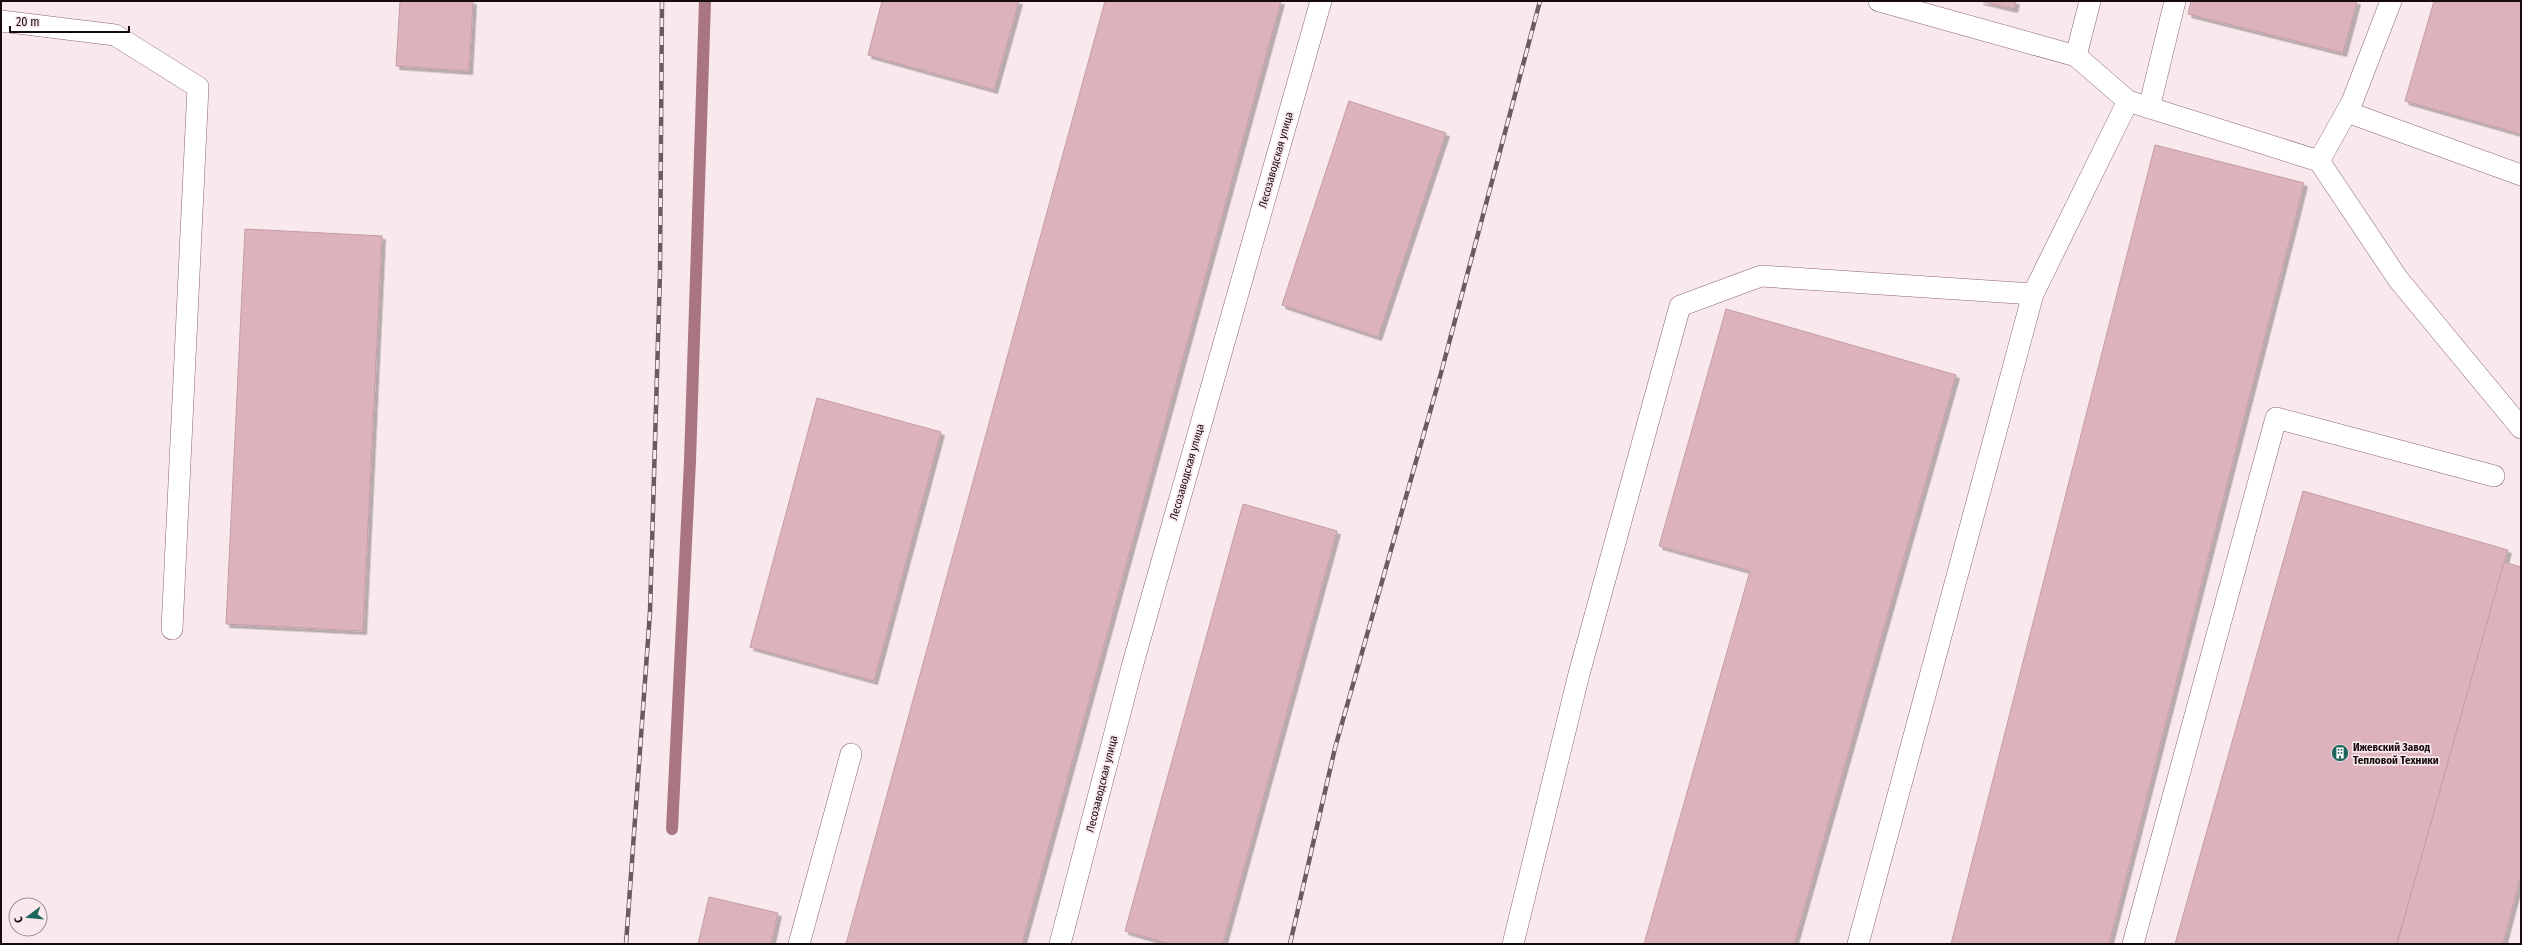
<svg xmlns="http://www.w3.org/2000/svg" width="2522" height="945" font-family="'Fira Sans Condensed',sans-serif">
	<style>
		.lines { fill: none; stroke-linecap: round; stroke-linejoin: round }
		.stream { stroke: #aa7582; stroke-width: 12 }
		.building { fill: #dcb3bd; stroke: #c49ca6; filter: url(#shadow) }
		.service-casing { stroke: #8c6770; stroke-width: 22 }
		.service { stroke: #fff; stroke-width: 21 }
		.rail-casing { stroke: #6a5b5f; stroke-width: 4.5 }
		.rail { stroke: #f9e8ec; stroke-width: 3; stroke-dasharray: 9; stroke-linecap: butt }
		.labels { text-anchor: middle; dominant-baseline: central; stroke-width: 3.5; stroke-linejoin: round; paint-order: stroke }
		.street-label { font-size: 11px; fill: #180b0e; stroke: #f9e8ec }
		.poi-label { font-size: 11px; font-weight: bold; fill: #180b0e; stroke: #f9e8ec; text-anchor: start }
	</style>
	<defs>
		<filter id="shadow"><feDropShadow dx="3.5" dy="3.5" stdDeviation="0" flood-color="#0004"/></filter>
	</defs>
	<rect width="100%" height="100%" fill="#f9e8ec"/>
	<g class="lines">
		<path class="stream" d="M672,829L690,461L705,1"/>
	</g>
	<g class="building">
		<path d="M400,1H473L469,71L396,66Z"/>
		<path d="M882,1H1019L994,90L868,55Z"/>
		<path d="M1105,1H1281L1022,944H846Z"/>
		<path d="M1980,1H2016L2014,9Z"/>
		<path d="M2191,1H2357L2343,53L2188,14Z"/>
		<path d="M2434,1H2521V134L2405,101Z"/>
		<path d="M1349,101L1446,133L1378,337L1282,305Z"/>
		<path d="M2155,145L2304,183L2292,231L2109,944H1951Z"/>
		<path d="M245,229L382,236L363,631L226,624Z"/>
		<path d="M1726,309L1956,375L1794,944H1644L1750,571L1659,546Z"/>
		<path d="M817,398L941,432L874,681L750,647Z"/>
		<path d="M2303,491L2508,550L2397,944H2175Z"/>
		<path d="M1243,504L1337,531L1223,944H1170L1125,931Z"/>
		<path d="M2504,562L2521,567V875L2503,944H2397Z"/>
		<path d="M709,897L778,913L771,944H698Z"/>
	</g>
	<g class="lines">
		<defs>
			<g id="service">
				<path d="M1879,1L2076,56"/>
				<path d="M2090,1L2076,56L2128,101"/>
				<path d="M1,21L115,35L198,87L172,629"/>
				<path d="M2149,108L2175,1"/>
				<path d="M2347,112L2521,175"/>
				<path d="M2319,161L2352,102L2391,1"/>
				<path d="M799,944L851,754"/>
				<path d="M1060,944L1132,667L1321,1"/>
				<path d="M1513,944L1579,674L1680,306L1761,276L2033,294L2128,101L2319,161L2398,279L2521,428"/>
				<path d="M1858,944L2033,294"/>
				<path d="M2133,944L2276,418L2494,476"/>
			</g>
		</defs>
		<use href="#service" class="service-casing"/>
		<use href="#service" class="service"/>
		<defs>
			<g id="rail">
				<path d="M626,944L650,612L660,272L662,1"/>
				<path d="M1290,944L1335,748L1441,373L1540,1"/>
			</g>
		</defs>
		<use href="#rail" class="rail-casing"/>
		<use href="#rail" class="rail"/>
	</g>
	<defs>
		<symbol id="building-disc" viewBox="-11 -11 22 22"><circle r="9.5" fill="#1c655c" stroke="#f9e8ec"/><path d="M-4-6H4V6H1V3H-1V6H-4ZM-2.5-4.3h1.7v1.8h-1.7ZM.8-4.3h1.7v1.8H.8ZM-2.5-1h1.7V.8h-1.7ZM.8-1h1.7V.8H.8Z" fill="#fff"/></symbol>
	</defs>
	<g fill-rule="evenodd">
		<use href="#building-disc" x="2330" y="743" width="20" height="20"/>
	</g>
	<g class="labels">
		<g class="street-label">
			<text transform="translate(1276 160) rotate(-74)">Лесозаводская улица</text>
			<text transform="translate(1187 472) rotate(-74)">Лесозаводская улица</text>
			<text transform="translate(1102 784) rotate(-76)">Лесозаводская улица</text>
		</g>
		<g class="poi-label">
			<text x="2353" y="747">Ижевский Завод<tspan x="2353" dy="13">Тепловой Техники</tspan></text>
		</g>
	</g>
	<rect width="2522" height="945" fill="none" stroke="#180b0e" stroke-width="4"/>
	<g transform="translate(28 917) rotate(254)"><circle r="19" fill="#f9e8ec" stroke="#9f9093"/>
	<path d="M0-3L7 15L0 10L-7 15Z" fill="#1c655c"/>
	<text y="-6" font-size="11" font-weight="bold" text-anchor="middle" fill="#180b0e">С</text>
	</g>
	<path d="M10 26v6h119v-6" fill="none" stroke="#180b0e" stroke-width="2"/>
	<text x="16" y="26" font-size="12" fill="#180b0e" stroke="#f9e8ec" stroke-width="3" paint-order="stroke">20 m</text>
</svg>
